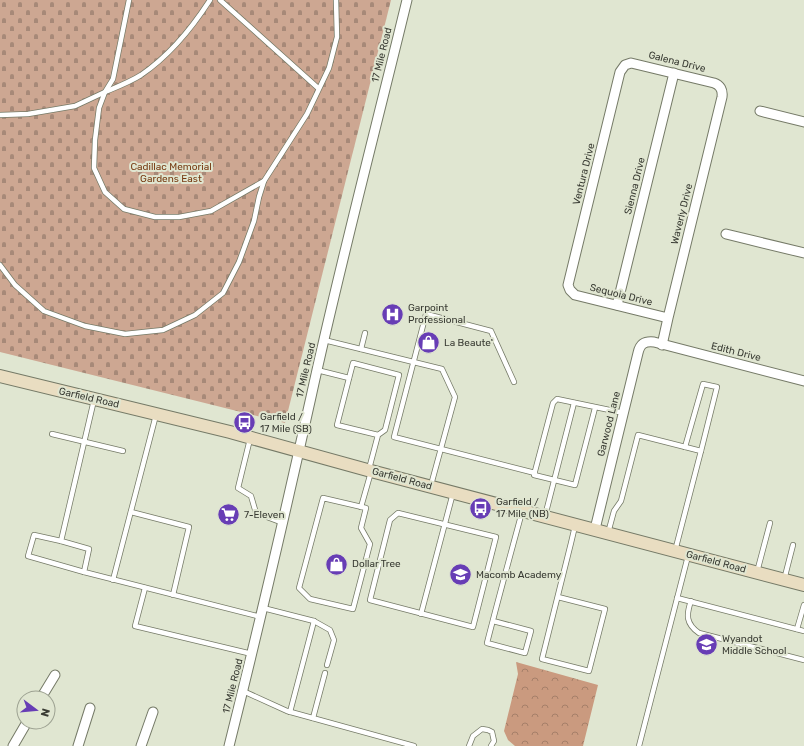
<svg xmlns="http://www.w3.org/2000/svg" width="804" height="746" font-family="Rubik,sans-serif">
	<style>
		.forest { fill: url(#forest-crowns) }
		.cemetery { fill: url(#cemetery-stones) }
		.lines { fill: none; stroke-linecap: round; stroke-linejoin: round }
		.lane-casing { stroke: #757a67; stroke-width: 6 }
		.street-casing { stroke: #757a67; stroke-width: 11 }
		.secondary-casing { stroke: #757a67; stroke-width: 14 }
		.lane { stroke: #fff; stroke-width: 4.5 }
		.street { stroke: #fff; stroke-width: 9 }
		.secondary { stroke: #e9ddc1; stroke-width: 12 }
		.labels { text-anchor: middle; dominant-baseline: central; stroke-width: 4; stroke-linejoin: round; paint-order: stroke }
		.street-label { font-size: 10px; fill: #393b33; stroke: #e0e6d1 }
		.park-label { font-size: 10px; fill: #763a11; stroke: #e0e6d1 }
		.poi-label { font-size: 10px; fill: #393b33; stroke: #e0e6d1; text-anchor: start }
	</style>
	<defs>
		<pattern id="forest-crowns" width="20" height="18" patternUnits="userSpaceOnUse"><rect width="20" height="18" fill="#ca9a7f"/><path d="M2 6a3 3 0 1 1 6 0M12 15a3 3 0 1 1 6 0" fill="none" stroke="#a57f69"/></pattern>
		<pattern id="cemetery-stones" width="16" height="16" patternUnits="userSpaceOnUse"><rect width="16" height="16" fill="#cda792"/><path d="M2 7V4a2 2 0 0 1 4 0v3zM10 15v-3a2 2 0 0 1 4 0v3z" fill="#a78978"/></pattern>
	</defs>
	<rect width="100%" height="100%" fill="#e0e6d1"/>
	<path class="forest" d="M516,662L598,685L583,746H515L508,740L504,731L518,674Z"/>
	<path class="cemetery" d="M0,0H391L285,423L0,352Z"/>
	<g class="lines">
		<defs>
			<g id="lane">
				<path d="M210,0C192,28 169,56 141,75C130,82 117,87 105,92L99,108L95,140L94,168L105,192L124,209L155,217H179L211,211L264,181L307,114L329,68L337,37L336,0"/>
				<path d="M220,0L318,88"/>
				<path d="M0,115L28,114L75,106L105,92L113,79L129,0"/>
				<path d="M0,265L15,285L44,311L85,326L125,334L163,330L195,315L223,293L239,262L254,221L259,197L264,181"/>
				<path d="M324,340L442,369L455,397L431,485"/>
				<path d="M361,349L365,333"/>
				<path d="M317,370L349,378"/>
				<path d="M514,382L491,331L426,314L394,437L535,473"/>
				<path d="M94,400L61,541L89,549L84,572L261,617"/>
				<path d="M595,408L575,485L534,475L553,403L557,399L624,413"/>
				<path d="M52,434L123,451"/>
				<path d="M250,439L238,488L251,496L256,513L283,523"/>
				<path d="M685,447L703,384L717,387L701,451"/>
				<path d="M369,469L378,435L337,425L353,363L399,375L385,430L378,435"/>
				<path d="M323,498L366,508L361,528L370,544L353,609L310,599L299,588Z"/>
				<path d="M361,507L371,472"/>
				<path d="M131,512L189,527L173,595"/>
				<path d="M398,513L496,537L473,627L370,600L390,520Z"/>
				<path d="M545,516L574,403"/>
				<path d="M608,533L614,511L621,501L638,435L701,451L675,551"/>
				<path d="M61,541L34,535L28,556L84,572"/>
				<path d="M757,572L770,523"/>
				<path d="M113,580L156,415"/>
				<path d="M784,580L793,545"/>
				<path d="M145,588L135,626L252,654"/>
				<path d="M558,597L605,609L589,671L542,659L571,543L575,526"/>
				<path d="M677,598L804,631"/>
				<path d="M691,601C686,615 686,624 699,633L804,660"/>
				<path d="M263,608L314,621L330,630L334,640L327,665"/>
				<path d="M421,614L453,493"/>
				<path d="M493,621L531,631L525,653L487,643C498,600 510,556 522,512"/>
				<path d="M797,629L804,605"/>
				<path d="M243,691L287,711L414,746"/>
				<path d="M290,712L314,621"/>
				<path d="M313,718L325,673"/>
				<path d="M469,746L473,736L482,729L488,730L492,732L494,741L491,746"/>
				<path d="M639,746L688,556"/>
			</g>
			<g id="street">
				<path d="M760,111L804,122"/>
				<path d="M726,234L804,253"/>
				<path d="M617,305L674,73"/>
				<path d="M662,345L668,318L722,97C723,90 720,85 714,83L631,63L625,65L620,72L568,285L570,290L575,295L668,318"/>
				<path d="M595,529L638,353C640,344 644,341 654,342L804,381"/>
				<path d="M41,698L55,675"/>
				<path d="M13,746L27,722"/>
				<path d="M78,746L90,708"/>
				<path d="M141,746L153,712"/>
				<path d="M229,746C258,630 285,514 311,397C340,264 375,132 407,0"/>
			</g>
			<path id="secondary" d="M0,376L230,432L371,471L804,585"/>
		</defs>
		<use href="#lane" class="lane-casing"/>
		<use href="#street" class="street-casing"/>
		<use href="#secondary" class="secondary-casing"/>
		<use href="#lane" class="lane"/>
		<use href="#street" class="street"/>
		<use href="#secondary" class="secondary"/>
	</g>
	<defs>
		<symbol id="hospital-disc" viewBox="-11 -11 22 22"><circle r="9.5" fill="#673db5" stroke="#e0e6d1"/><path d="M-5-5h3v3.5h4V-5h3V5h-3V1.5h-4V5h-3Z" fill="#fff"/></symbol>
		<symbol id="shop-disc" viewBox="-11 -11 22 22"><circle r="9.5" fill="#673db5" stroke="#e0e6d1"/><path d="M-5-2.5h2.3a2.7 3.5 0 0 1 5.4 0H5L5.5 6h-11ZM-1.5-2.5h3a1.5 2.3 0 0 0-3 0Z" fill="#fff"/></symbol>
		<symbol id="bus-disc" viewBox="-11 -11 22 22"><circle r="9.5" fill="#673db5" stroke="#e0e6d1"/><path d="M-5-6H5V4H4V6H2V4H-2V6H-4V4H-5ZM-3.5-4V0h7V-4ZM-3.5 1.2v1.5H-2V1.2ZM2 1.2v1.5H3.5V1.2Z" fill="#fff"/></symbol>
		<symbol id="supermarket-disc" viewBox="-11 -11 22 22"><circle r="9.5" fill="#673db5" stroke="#e0e6d1"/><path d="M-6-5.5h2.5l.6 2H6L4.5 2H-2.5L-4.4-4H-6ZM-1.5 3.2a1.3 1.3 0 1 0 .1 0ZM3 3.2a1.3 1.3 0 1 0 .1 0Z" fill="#fff"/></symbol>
		<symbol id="school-disc" viewBox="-11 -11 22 22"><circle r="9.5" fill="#673db5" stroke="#e0e6d1"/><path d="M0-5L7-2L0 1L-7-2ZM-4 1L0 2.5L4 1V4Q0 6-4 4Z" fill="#fff"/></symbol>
	</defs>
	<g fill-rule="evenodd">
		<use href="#hospital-disc" x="380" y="302" width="25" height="25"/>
		<use href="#shop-disc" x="416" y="330" width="25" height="25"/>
		<use href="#bus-disc" x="232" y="410" width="25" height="25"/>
		<use href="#bus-disc" x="468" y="496" width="25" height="25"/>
		<use href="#supermarket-disc" x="216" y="502" width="25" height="25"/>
		<use href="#shop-disc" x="324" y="552" width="25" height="25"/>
		<use href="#school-disc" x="448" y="562" width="25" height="25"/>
		<use href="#school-disc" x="694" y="632" width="25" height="25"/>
	</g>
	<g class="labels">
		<g class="street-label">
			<text transform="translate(382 55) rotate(-76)">17 Mile Road</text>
			<text transform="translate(677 62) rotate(14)">Galena Drive</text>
			<text transform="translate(584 174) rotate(-76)">Ventura Drive</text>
			<text transform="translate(635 186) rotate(-76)">Sienna Drive</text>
			<text transform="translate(682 214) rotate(-76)">Waverly Drive</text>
			<text transform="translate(621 295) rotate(14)">Sequoia Drive</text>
			<text transform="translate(736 352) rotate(14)">Edith Drive</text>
			<text transform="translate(306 370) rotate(-77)">17 Mile Road</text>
			<text transform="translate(89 398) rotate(13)">Garfield Road</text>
			<text transform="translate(609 424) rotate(-76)">Garwood Lane</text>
			<text transform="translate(402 479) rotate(15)">Garfield Road</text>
			<text transform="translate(716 562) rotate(15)">Garfield Road</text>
			<text transform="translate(233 686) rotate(-76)">17 Mile Road</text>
		</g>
		<g class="park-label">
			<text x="171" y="167">Cadillac Memorial<tspan x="171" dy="12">Gardens East</tspan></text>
		</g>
		<g class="poi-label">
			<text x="408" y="308">Garpoint<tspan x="408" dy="12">Professional</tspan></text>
			<text x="444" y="343">La Beaute'</text>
			<text x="260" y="417">Garfield /<tspan x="260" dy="12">17 Mile (SB)</tspan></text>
			<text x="496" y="502">Garfield /<tspan x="496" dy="12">17 Mile (NB)</tspan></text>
			<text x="244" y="515">7-Eleven</text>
			<text x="352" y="564">Dollar Tree</text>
			<text x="476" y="575">Macomb Academy</text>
			<text x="722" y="639">Wyandot<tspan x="722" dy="12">Middle School</tspan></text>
		</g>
	</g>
	<g transform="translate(36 710) rotate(106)"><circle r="19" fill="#e0e6d1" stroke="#9da292"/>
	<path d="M0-3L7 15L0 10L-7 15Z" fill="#673db5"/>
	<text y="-6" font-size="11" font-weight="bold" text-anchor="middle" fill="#393b33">N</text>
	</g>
</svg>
